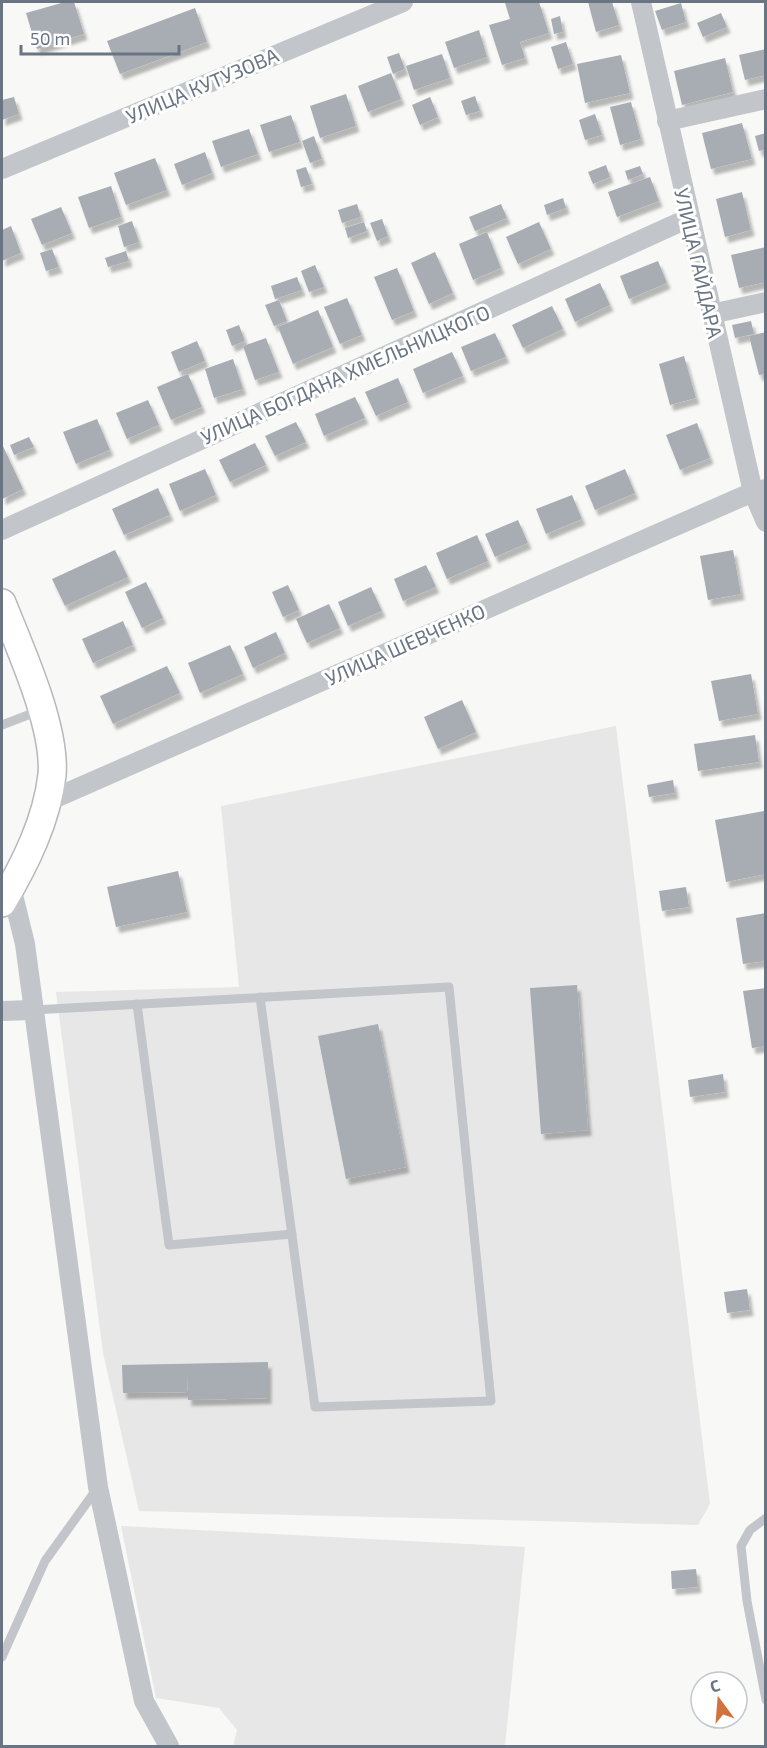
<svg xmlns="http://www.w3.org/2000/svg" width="767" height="1748" font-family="'Exo 2',sans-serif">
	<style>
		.built { fill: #e6e7e6 }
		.building { fill: #a8adb4; filter: url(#shadow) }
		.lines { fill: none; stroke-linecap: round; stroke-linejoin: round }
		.secondary-casing { stroke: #b5b8bd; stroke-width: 30 }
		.service { stroke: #c2c5c9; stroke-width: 9 }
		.minor { stroke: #c2c5c9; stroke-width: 20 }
		.secondary { stroke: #fff; stroke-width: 27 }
		.labels { text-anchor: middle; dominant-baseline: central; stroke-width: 6; stroke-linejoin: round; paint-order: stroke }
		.street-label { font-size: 20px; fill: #6a7584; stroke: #fff }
	</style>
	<defs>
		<filter id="shadow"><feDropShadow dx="3.5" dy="6" stdDeviation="1.5" flood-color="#0004"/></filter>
	</defs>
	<rect width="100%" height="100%" fill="#f8f8f6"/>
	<g class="built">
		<path d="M616,726L710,1504L698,1525L139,1511L103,1353L56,992L239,987L221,806Z"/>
		<path d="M121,1526L525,1547L505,1746H233L237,1730L219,1708L156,1698Z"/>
	</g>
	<g class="building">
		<path d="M65,2H74L84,34L37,49L26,13Z"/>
		<path d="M511,2H539L549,33L520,42L525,58L502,65L489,25L510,19L505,3Z"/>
		<path d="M588,2H612L619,25L596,32Z"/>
		<path d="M681,3L686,22L662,30L655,11Z"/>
		<path d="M195,8L207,42L120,74L107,41Z"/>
		<path d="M721,13L727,27L703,37L697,23Z"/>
		<path d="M560,16L563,32L554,34L551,19Z"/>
		<path d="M479,30L487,57L454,68L445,42Z"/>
		<path d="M566,42L573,64L558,69L551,47Z"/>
		<path d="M766,49V75L745,80L739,55Z"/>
		<path d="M399,53L405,69L393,74L387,57Z"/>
		<path d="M442,54L450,78L414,90L406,66Z"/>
		<path d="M621,55L630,93L585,103L577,64Z"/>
		<path d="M725,58L733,92L682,105L674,71Z"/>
		<path d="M391,73L401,99L368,112L358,86Z"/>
		<path d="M346,94L356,126L320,138L310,106Z"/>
		<path d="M475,96L480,111L466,115L461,101Z"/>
		<path d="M14,97L19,114L2,120V100Z"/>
		<path d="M430,97L438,117L420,125L412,105Z"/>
		<path d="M631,102L641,139L620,145L610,107Z"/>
		<path d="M595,114L602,135L585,140L579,120Z"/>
		<path d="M291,115L300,142L269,152L260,125Z"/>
		<path d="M742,123L752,159L711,169L702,133Z"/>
		<path d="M249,129L258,154L221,167L212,141Z"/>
		<path d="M766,133V149L759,151L755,136Z"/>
		<path d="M314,136L322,159L310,163L302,141Z"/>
		<path d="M205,152L212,173L182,185L174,164Z"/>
		<path d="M155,158L167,190L126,205L114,173Z"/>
		<path d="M606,165L610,177L593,184L588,172Z"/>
		<path d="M640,166L643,174L628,180L625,171Z"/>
		<path d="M306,167L312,184L301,187L296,170Z"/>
		<path d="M650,177L659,201L617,217L608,192Z"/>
		<path d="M111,186L121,217L89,228L78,197Z"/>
		<path d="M742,192L751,230L725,237L716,199Z"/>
		<path d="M563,198L566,208L547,215L544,205Z"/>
		<path d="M357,204L361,217L342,223L338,210Z"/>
		<path d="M501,204L507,218L475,231L469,217Z"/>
		<path d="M61,207L72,233L42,245L31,219Z"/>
		<path d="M382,219L388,236L377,241L370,223Z"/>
		<path d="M132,221L139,242L124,247L118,226Z"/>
		<path d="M364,222L367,231L348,238L345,228Z"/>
		<path d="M539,222L551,249L518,264L506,237Z"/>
		<path d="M11,226L21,253L2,261V230Z"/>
		<path d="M487,232L501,268L473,280L459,244Z"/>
		<path d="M766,247V282L739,288L731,255Z"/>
		<path d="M52,249L59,267L46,271L40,253Z"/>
		<path d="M126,251L129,261L108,267L105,258Z"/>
		<path d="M435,252L453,293L429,304L411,263Z"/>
		<path d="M658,261L667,283L629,299L620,276Z"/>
		<path d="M315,265L324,287L309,292L301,271Z"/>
		<path d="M397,268L414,311L392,320L374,277Z"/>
		<path d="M297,277L302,290L275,299L271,286Z"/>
		<path d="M600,283L610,305L575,322L565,299Z"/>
		<path d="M347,298L362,335L340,344L324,307Z"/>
		<path d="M279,300L287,321L274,326L265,305Z"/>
		<path d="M552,306L563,329L523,348L512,325Z"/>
		<path d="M318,310L333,347L293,364L278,327Z"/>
		<path d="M751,321L754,334L735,338L732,325Z"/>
		<path d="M239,325L245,341L232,346L226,330Z"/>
		<path d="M766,332V374L759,375L749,336Z"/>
		<path d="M495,333L506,357L471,371L461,347Z"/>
		<path d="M266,338L279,372L255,380L243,346Z"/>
		<path d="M197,341L205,361L179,372L171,352Z"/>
		<path d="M452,352L463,376L423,393L413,369Z"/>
		<path d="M684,356L696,398L670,405L659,364Z"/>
		<path d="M233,359L243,389L214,398L205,369Z"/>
		<path d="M188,374L202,407L171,420L157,387Z"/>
		<path d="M398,378L408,402L376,416L365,392Z"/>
		<path d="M355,397L365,418L324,436L315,414Z"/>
		<path d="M148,400L159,425L127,439L116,413Z"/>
		<path d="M97,419L110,450L76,464L63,432Z"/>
		<path d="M296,422L306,442L275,456L265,436Z"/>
		<path d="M697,423L710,458L680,470L666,435Z"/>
		<path d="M29,437L34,447L14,455L10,445Z"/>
		<path d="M255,443L266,465L230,482L219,460Z"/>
		<path d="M2,444L23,489L2,499Z"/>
		<path d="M205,469L216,495L180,511L169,484Z"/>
		<path d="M625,469L635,493L595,510L585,486Z"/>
		<path d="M158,488L170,515L124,535L112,509Z"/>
		<path d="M572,495L582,519L546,534L536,509Z"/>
		<path d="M518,520L528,543L495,557L485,534Z"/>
		<path d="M477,535L488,561L447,579L436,553Z"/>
		<path d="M115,550L128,577L65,606L52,579Z"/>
		<path d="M733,550L741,594L708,600L700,556Z"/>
		<path d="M426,565L436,587L403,601L394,579Z"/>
		<path d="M146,582L163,618L142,628L125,592Z"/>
		<path d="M288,585L299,610L283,617L272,592Z"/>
		<path d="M371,587L382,611L348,626L338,602Z"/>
		<path d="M329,604L340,628L307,643L296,619Z"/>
		<path d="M123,621L133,645L93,663L82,639Z"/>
		<path d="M276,632L285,653L253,668L244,647Z"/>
		<path d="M230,645L243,674L200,693L188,663Z"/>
		<path d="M167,666L180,693L113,724L100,696Z"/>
		<path d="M751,674L758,714L719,721L711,681Z"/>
		<path d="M462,700L476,732L438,749L424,717Z"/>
		<path d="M755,735L759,762L698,771L694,744Z"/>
		<path d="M673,780L675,793L649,797L647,785Z"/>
		<path d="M764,811L766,874L726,882L715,820Z"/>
		<path d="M178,871L187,912L116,927L107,887Z"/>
		<path d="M686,887L689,907L662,911L659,891Z"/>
		<path d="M766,913V961L743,964L736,918Z"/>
		<path d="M577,985L588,1130L541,1134L530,988Z"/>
		<path d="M766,988V1046L752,1048L743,991Z"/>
		<path d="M378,1024L406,1167L346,1179L318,1036Z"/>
		<path d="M723,1074L725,1092L690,1097L688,1080Z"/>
		<path d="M747,1289L750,1310L727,1313L724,1292Z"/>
		<path d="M268,1362V1398L188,1400V1376L187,1392L123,1393L122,1365Z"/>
		<path d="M696,1569L698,1587L672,1589L671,1571Z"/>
	</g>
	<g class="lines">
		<defs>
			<path id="secondary" d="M2,603C20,649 56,726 52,775C47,820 25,864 2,903"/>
		</defs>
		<use href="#secondary" class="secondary-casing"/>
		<g class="service">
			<path d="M2,725L41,710"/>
			<path d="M137,1004L169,1245L292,1234"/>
			<path d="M33,1010L449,987L491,1401L315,1407L260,997"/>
			<path d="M766,1518L750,1530L741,1546L747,1601L766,1700"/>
			<path d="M2,1657L45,1561L96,1490"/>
		</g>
		<g class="minor">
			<path d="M641,2L753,492L766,522"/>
			<path d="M667,121L766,99"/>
			<path d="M2,169L403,2"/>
			<path d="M711,314L766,302"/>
			<path d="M2,530L689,218"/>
			<path d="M46,802L753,492L766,489"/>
			<path d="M11,887L25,944L98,1487L144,1701L169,1746"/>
			<path d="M2,1011L32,1010"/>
		</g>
		<use href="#secondary" class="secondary"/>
	</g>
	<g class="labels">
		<g class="street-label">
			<text transform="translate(202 85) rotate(-23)">УЛИЦА КУТУЗОВА</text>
			<text transform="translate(699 263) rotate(77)">УЛИЦА ГАЙДАРА</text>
			<text transform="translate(345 374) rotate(-24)">УЛИЦА БОГДАНА ХМЕЛЬНИЦКОГО</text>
			<text transform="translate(405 644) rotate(-24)">УЛИЦА ШЕВЧЕНКО</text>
		</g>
	</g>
	<rect width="767" height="1748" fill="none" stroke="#6a7584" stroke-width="6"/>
	<g transform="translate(719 1700) rotate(344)"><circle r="28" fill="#ffffff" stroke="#c3c8ce" stroke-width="1.5"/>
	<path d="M0-4.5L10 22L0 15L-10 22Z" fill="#d2723d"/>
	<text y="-9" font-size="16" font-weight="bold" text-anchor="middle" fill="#6a7584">С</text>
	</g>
	<path d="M21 45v9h158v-9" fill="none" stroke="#6a7584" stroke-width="3"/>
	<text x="30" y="45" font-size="18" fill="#6a7584" stroke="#ffffff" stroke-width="4.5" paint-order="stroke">50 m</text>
</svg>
